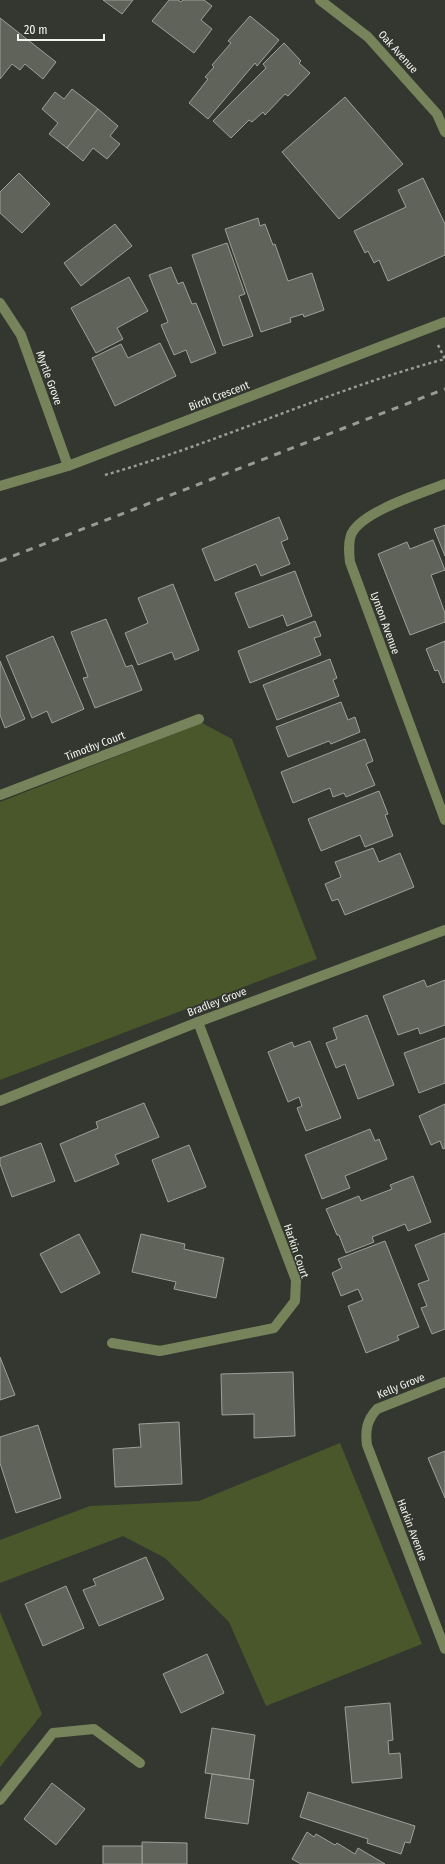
<svg xmlns="http://www.w3.org/2000/svg" width="445" height="1864" font-family="'Fira Sans Condensed',sans-serif">
	<style>
		.green { fill: #49572b }
		.building { fill: #5f635a; stroke: #9ca096 }
		.lines { fill: none; stroke-linecap: round; stroke-linejoin: round }
		.path { stroke: #9a9d96; stroke-width: 2.5; stroke-dasharray: 3 3; stroke-linecap: butt }
		.minor { stroke: #76835b; stroke-width: 10 }
		.rail { stroke: #999b95; stroke-width: 3; stroke-dasharray: 7 7; stroke-linecap: butt }
		.labels { text-anchor: middle; dominant-baseline: central; stroke-width: 3; stroke-linejoin: round; paint-order: stroke }
		.street-label { font-size: 11px; fill: #f1f3ee; stroke: #34372f }
	</style>
	<rect width="100%" height="100%" fill="#34372f"/>
	<g class="green">
		<path d="M202,723L232,739L317,959L0,1080V802Z"/>
		<path d="M340,1443L422,1644L266,1706L229,1622L165,1558L123,1536L0,1583V1540L90,1506L199,1501Z"/>
		<path d="M0,1612L42,1714L0,1767Z"/>
	</g>
	<g class="building">
		<path d="M103,0H133L122,14Z"/>
		<path d="M169,0H178L181,2L183,0H204L212,6L201,20L212,29L194,53L152,21Z"/>
		<path d="M250,16L279,40L257,66L255,63L208,119L189,103L208,79L205,77L214,67L212,65L231,43L228,41Z"/>
		<path d="M0,18L56,62L43,79L25,64L20,70L12,64L0,79Z"/>
		<path d="M284,43L301,61L299,63L310,73L288,96L285,94L265,115L263,112L252,122L249,120L231,138L213,121L266,68L263,64Z"/>
		<path d="M72,89L98,109L67,148L49,134L58,123L42,109L55,92L64,99Z"/>
		<path d="M345,97L403,164L339,219L282,152Z"/>
		<path d="M98,109L118,126L110,136L120,144L107,159L93,148L83,161L67,148Z"/>
		<path d="M19,173L50,204L22,233L0,213V192Z"/>
		<path d="M423,178L445,224V255L388,281L379,260L374,263L368,251L365,253L354,231L406,207L398,190Z"/>
		<path d="M258,218L260,226L265,224L273,245L275,244L288,281L312,273L324,310L304,317L303,314L290,318L291,322L261,332L225,229Z"/>
		<path d="M115,224L132,246L81,286L64,263Z"/>
		<path d="M227,243L245,294L239,296L253,336L223,346L192,255Z"/>
		<path d="M171,267L178,284L183,282L192,304L196,303L216,353L191,363L186,350L174,355L161,325L168,322L149,275Z"/>
		<path d="M129,277L148,311L117,328L123,339L96,353L71,308Z"/>
		<path d="M160,343L176,376L115,406L92,358L121,344L128,358Z"/>
		<path d="M279,517L288,539L281,542L290,564L261,576L256,564L215,581L202,549Z"/>
		<path d="M445,525V556L434,529Z"/>
		<path d="M433,540L445,570L431,575L445,613V622L410,635L378,554L407,542L410,549Z"/>
		<path d="M295,571L312,616L287,626L283,615L249,628L235,593Z"/>
		<path d="M173,584L199,650L175,660L172,652L138,665L125,633L148,623L138,598Z"/>
		<path d="M106,619L126,667L132,665L142,690L95,708L83,678L88,677L71,632Z"/>
		<path d="M315,621L321,636L314,638L321,655L250,683L238,651Z"/>
		<path d="M53,636L84,709L52,723L47,711L32,718L6,656Z"/>
		<path d="M445,641V682L443,683L438,670L435,671L426,649Z"/>
		<path d="M330,659L337,678L333,680L339,696L277,720L263,685Z"/>
		<path d="M0,661L25,719L5,728L0,715Z"/>
		<path d="M341,702L348,720L355,717L360,732L331,744L329,741L288,757L276,727Z"/>
		<path d="M365,739L373,761L366,764L375,785L346,797L344,793L333,797L330,788L293,803L281,772Z"/>
		<path d="M379,791L388,814L385,815L393,836L365,847L360,835L321,851L308,819Z"/>
		<path d="M373,848L379,862L400,853L414,887L345,915L338,899L332,901L325,884L341,877L335,862Z"/>
		<path d="M424,980L427,987L445,980V1025L420,1034L418,1028L398,1035L383,996Z"/>
		<path d="M367,1015L394,1085L358,1099L345,1064L336,1068L326,1043L337,1039L333,1028Z"/>
		<path d="M445,1038V1083L419,1093L404,1053Z"/>
		<path d="M310,1041L341,1118L306,1131L297,1108L302,1106L299,1097L288,1102L268,1052L292,1042L294,1047Z"/>
		<path d="M144,1103L159,1137L115,1155L119,1164L75,1182L60,1144L98,1128L96,1122Z"/>
		<path d="M445,1104V1148L443,1149L440,1141L431,1145L419,1116Z"/>
		<path d="M370,1129L375,1141L379,1139L387,1159L345,1176L350,1188L322,1199L305,1155Z"/>
		<path d="M41,1143L55,1181L12,1197L0,1164V1158Z"/>
		<path d="M189,1145L206,1187L168,1202L152,1160Z"/>
		<path d="M413,1176L431,1222L408,1231L405,1224L372,1237L374,1242L346,1253L339,1235H337L326,1209L359,1196L361,1201L392,1189L390,1185Z"/>
		<path d="M445,1233V1329L432,1334L421,1308L427,1306L418,1284L429,1280L415,1245Z"/>
		<path d="M79,1234L100,1273L61,1293L40,1254Z"/>
		<path d="M141,1234L185,1244L184,1249L224,1258L216,1298L174,1289L176,1282L132,1272Z"/>
		<path d="M385,1241L419,1327L397,1336L399,1340L366,1353L348,1306L363,1300L358,1289L341,1296L332,1273L342,1268L338,1259Z"/>
		<path d="M0,1357L15,1395L0,1400Z"/>
		<path d="M293,1372L295,1436L254,1438V1414L222,1415L221,1374Z"/>
		<path d="M179,1422L182,1484L115,1487L113,1449L141,1447L139,1424Z"/>
		<path d="M38,1425L61,1498L16,1513L0,1463V1437Z"/>
		<path d="M445,1451V1498L428,1458Z"/>
		<path d="M146,1557L164,1599L99,1626L83,1590L96,1585L93,1579Z"/>
		<path d="M66,1586L84,1628L43,1646L25,1604Z"/>
		<path d="M207,1654L224,1693L181,1713L163,1674Z"/>
		<path d="M390,1703L393,1740L388,1741L389,1754L400,1753L402,1778L352,1783L345,1707Z"/>
		<path d="M212,1728L255,1735L249,1779L205,1773Z"/>
		<path d="M212,1774L254,1780L248,1824L205,1818Z"/>
		<path d="M52,1783L85,1809L56,1845L24,1819Z"/>
		<path d="M308,1792L415,1826L410,1843L405,1842L401,1854L367,1843L368,1839L300,1817Z"/>
		<path d="M307,1832L314,1837L316,1834L335,1845L337,1843L355,1854L358,1848L385,1864H301L292,1859Z"/>
		<path d="M142,1842L187,1843V1864H142Z"/>
		<rect x="103" y="1846" width="39" height="18"/>
	</g>
	<g class="lines">
		<g class="path">
			<path d="M438,345L445,359"/>
			<path d="M105,475C220,442 329,390 445,359"/>
		</g>
		<g class="minor">
			<path d="M320,0L368,37L437,114L445,132"/>
			<path d="M0,303L21,335L68,466"/>
			<path d="M445,484C422,493 360,512 351,535C348,544 349,553 350,562L445,820"/>
			<path d="M0,486L68,466L445,322"/>
			<path d="M0,795L199,719"/>
			<path d="M0,1101L198,1022L445,930"/>
			<path d="M112,1343L160,1351L274,1328L295,1301L296,1280L198,1022"/>
			<path d="M445,1382L377,1409C367,1420 365,1430 367,1445L445,1649"/>
			<path d="M0,1800L53,1733L94,1729L140,1763"/>
		</g>
		<path class="rail" d="M0,561L445,389"/>
	</g>
	<g class="labels">
		<g class="street-label">
			<text transform="translate(398 52) rotate(48)">Oak Avenue</text>
			<text transform="translate(49 378) rotate(70)">Myrtle Grove</text>
			<text transform="translate(219 396) rotate(-21)">Birch Crescent</text>
			<text transform="translate(385 623) rotate(70)">Lynton Avenue</text>
			<text transform="translate(95 746) rotate(-21)">Timothy Court</text>
			<text transform="translate(217 1002) rotate(-21)">Bradley Grove</text>
			<text transform="translate(296 1251) rotate(71)">Harkin Court</text>
			<text transform="translate(401 1386) rotate(-22)">Kelly Grove</text>
			<text transform="translate(412 1530) rotate(69)">Harkin Avenue</text>
		</g>
	</g>
	<path d="M18 34v6h86v-6" fill="none" stroke="#f1f3ee" stroke-width="2"/>
	<text x="24" y="34" font-size="12" fill="#f1f3ee" stroke="#34372f" stroke-width="3" paint-order="stroke">20 m</text>
</svg>
